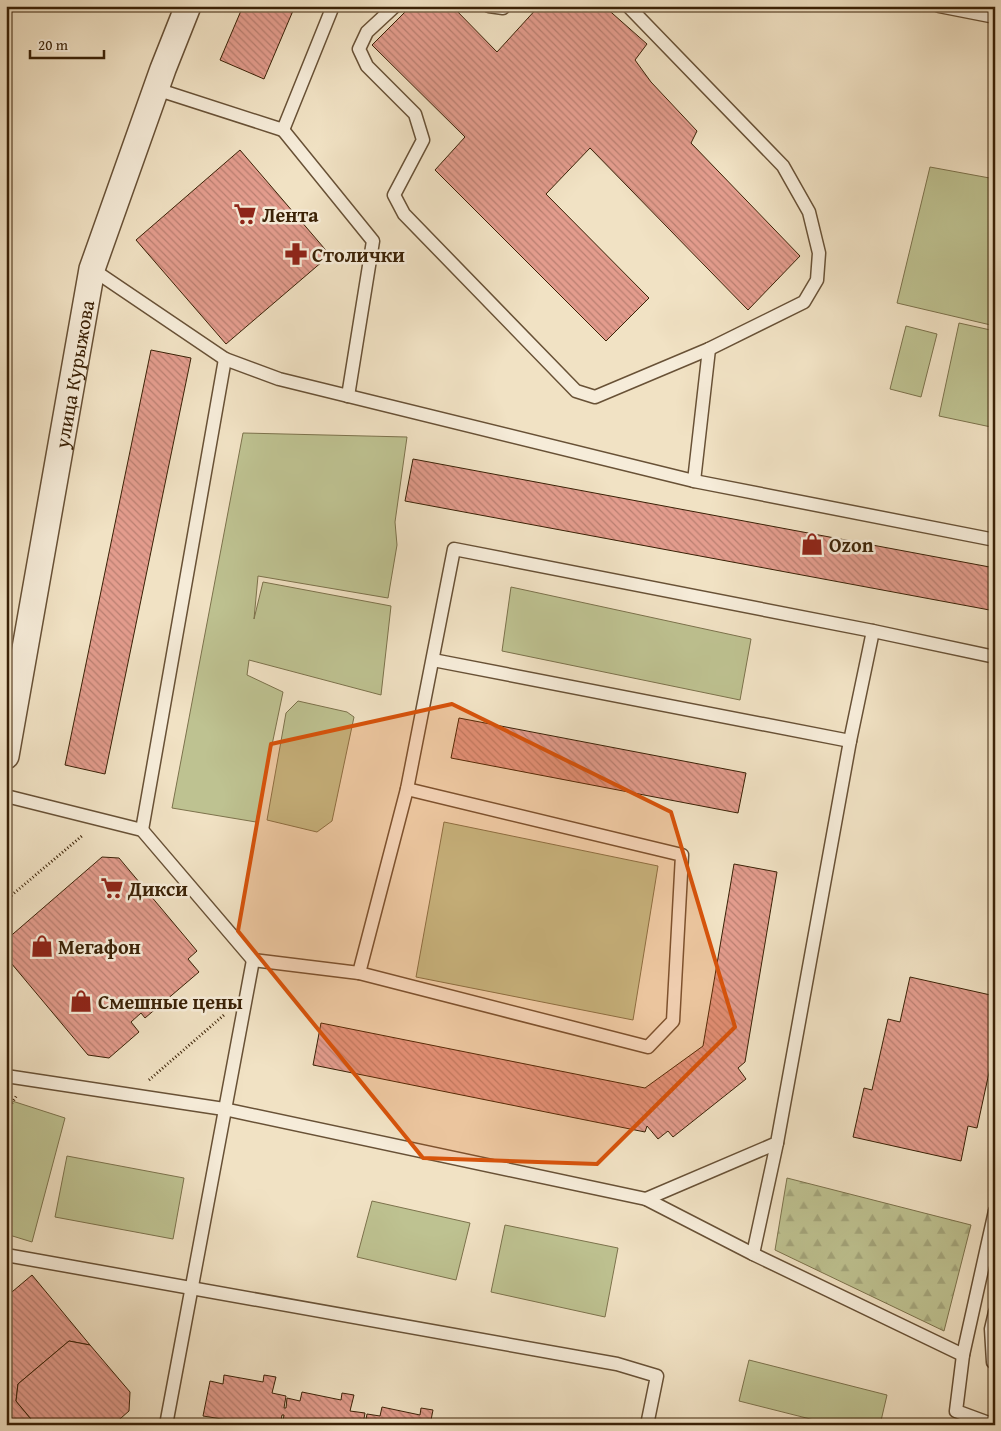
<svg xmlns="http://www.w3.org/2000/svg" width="1001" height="1431" font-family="'Gentium Book Plus',serif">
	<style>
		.green { fill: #bec291; stroke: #7c724c }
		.forest { fill: url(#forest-firs); stroke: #7c724c }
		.building { fill: url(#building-back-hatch); stroke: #3a2106 }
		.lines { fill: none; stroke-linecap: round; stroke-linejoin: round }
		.lane-casing { stroke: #685136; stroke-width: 15 }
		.street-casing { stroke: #685136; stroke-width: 28 }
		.path { stroke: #3a2106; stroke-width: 3; stroke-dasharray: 1 2.5; stroke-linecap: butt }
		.lane { stroke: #f6ecd9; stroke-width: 12 }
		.street { stroke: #f6ecd9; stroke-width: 25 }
		.marked { fill: #d7530b; fill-opacity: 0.2; stroke: #d7530b; stroke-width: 4; stroke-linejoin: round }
		.labels { text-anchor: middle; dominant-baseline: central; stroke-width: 5; stroke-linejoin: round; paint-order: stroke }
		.poi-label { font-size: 20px; font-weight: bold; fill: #3a2106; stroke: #f6ecd9; text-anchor: start }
		.street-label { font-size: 20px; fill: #3a2106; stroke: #f6ecd9 }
	</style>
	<defs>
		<pattern id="forest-firs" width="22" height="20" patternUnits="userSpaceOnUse" patternTransform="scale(1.25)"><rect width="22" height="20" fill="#bec291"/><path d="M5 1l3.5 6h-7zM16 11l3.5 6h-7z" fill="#a4a67c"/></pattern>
		<pattern id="building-back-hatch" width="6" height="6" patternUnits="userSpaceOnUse" patternTransform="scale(1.25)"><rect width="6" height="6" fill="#e39c8d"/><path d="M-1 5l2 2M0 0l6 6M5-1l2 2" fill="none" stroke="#b97f71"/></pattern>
	</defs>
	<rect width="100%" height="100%" fill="#f1e2c4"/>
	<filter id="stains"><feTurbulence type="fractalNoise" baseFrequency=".004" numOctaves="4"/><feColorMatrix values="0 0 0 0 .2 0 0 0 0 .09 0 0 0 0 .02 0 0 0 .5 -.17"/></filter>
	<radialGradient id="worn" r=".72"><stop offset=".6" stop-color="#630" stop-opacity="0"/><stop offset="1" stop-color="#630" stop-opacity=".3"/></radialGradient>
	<g class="green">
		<path d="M930,167L995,179V326L897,303Z"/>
		<path d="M959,323L995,331V408L991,427L939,416Z"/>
		<path d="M906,326L937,334L921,397L890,389Z"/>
		<path d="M243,433L407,437L395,522L397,545L388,598L258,576L254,619L263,582L391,606L381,695L249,660L247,675L283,692L256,822L172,808Z"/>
		<path d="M511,587L751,639L740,700L502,651Z"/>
		<path d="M298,701L347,712L354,717L332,821L317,832L267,820L286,713Z"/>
		<path d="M444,822L658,866L633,1020L416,977Z"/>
		<path d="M6,1099L65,1118L32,1242L6,1234Z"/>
		<path d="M67,1156L184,1178L173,1239L55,1217Z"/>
		<path d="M372,1201L470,1223L456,1280L357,1257Z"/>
		<path d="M505,1225L618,1248L605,1317L491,1292Z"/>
		<path d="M749,1360L887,1395L880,1425H834L739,1401Z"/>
	</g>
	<path class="forest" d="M787,1178L971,1225L944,1331L775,1250Z"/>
	<g class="building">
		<path d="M243,6H295L264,79L220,60Z"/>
		<path d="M411,6H452L497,52L539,6H604L647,44L635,60L651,82L697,131L691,143L800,256L748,310L590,148L546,194L649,298L606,341L435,170L465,137L372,45Z"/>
		<path d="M240,150L330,255L226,344L136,240Z"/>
		<path d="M151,350L191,358L105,774L65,765Z"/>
		<path d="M413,459L995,568V611L405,501Z"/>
		<path d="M459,718L746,773L738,813L451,758Z"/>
		<path d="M102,857L119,858L197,951L188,959L199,972L145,1018L141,1013L131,1022L139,1032L109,1058L88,1055L6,957V940Z"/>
		<path d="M734,864L777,872L745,1062L738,1068L746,1079L673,1137L668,1131L658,1139L647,1126L645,1132L313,1065L321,1023L645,1088L703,1046Z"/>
		<path d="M910,977L995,996V1045L977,1128L968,1126L961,1161L853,1137L864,1088L872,1090L888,1019L900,1022Z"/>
		<path d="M32,1275L90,1345L69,1341L18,1384L16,1401L36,1425H6V1297Z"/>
		<path d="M69,1341L90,1345L130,1392L129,1411L113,1425H36L16,1401L18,1384Z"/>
		<path d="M224,1375L263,1382L264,1375L276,1377L272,1393L286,1396L284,1408H286L287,1398L300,1401L302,1392L341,1400L342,1393L354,1395L350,1411L365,1413L363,1424L364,1425H282L284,1415H282L280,1425H227L228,1420L203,1416L210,1381L223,1384Z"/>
		<path d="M382,1407L420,1415L421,1408L433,1410L430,1425H365L367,1414L380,1416Z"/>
	</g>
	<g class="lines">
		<defs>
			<g id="lane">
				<path d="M395,6L367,32L359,49L367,66L415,114L423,140L394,195L404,214L576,391L595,397L709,349L804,302L817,280L819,253L809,212L783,166L628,6"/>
				<path d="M489,6L503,8L505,6"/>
				<path d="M939,6L995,17"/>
				<path d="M156,89L283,130L333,6"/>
				<path d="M283,130L373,241L348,396"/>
				<path d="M92,269L225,359L279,379L694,481L995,540"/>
				<path d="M694,481L709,349"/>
				<path d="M433,660L850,741"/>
				<path d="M6,796L142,830L253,960L359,973L648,1047L673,1021L682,855L407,789"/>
				<path d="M142,830L225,359"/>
				<path d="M359,973L407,789L454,549L873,631L995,657"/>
				<path d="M6,1076L224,1109L646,1199L753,1254L963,1355"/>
				<path d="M646,1199L777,1143L850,741L873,631"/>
				<path d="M753,1254L777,1143"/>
				<path d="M6,1255L617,1364L657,1376L647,1425"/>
				<path d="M995,1312L991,1329L993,1362L995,1363"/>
				<path d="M166,1425L253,960"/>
				<path d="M994,1425L956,1411L963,1355L995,1211"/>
			</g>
			<g id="street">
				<path id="s1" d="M6,756L92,269L163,69L188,6"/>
			</g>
		</defs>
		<use href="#lane" class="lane-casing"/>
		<use href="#street" class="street-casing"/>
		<g class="path">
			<path d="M6,900L83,835"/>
			<path d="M149,1080L224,1015"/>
			<path d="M6,1112L17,1095"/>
		</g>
		<use href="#lane" class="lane"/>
		<use href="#street" class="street"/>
	</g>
	<path class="marked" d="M452,704L671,812L735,1027L597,1164L423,1158L238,931L271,744Z"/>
	<defs>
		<symbol id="supermarket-bare" viewBox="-9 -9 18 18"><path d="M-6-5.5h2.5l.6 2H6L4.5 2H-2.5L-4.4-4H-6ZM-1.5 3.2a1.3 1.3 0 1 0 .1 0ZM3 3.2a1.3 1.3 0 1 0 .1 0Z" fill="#8f2418" stroke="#f6ecd9" stroke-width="2.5" paint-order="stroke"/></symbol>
		<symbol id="pharmacy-bare" viewBox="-9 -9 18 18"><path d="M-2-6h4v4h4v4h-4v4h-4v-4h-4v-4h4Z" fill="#8f2418" stroke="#f6ecd9" stroke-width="2.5" paint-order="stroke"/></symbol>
		<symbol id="shop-bare" viewBox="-9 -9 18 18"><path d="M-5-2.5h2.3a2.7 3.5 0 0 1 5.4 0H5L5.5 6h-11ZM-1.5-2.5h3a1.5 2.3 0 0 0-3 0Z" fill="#8f2418" stroke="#f6ecd9" stroke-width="2.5" paint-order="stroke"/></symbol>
	</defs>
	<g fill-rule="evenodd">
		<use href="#supermarket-bare" x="229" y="198" width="32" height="32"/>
		<use href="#pharmacy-bare" x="280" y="238" width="32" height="32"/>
		<use href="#shop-bare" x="796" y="528" width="32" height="32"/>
		<use href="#supermarket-bare" x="96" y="872" width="32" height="32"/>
		<use href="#shop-bare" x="26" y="930" width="32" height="32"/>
		<use href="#shop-bare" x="65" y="985" width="32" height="32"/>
	</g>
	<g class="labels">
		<g class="poi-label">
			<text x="262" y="214">Лента</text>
			<text x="312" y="254">Столички</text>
			<text x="829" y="544">Ozon</text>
			<text x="128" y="888">Дикси</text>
			<text x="58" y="946">Мегафон</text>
			<text x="98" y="1001">Смешные цены</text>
		</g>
		<g class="street-label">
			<text stroke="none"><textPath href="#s1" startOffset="388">улица Курыжова</textPath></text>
		</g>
	</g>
	<rect width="1001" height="1431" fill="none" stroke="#f1e2c4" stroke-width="25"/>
	<rect x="8" y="8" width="986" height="1416" fill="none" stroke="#3a2106" stroke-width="2.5"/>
	<rect x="12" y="12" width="976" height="1406" fill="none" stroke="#3a2106"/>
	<path d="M30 50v8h74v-8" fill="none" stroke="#3a2106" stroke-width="2.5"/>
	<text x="38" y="50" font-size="15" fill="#3a2106" stroke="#f6ecd9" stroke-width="4" paint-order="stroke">20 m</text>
	<rect width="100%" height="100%" filter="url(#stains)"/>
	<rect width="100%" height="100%" fill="url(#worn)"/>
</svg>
